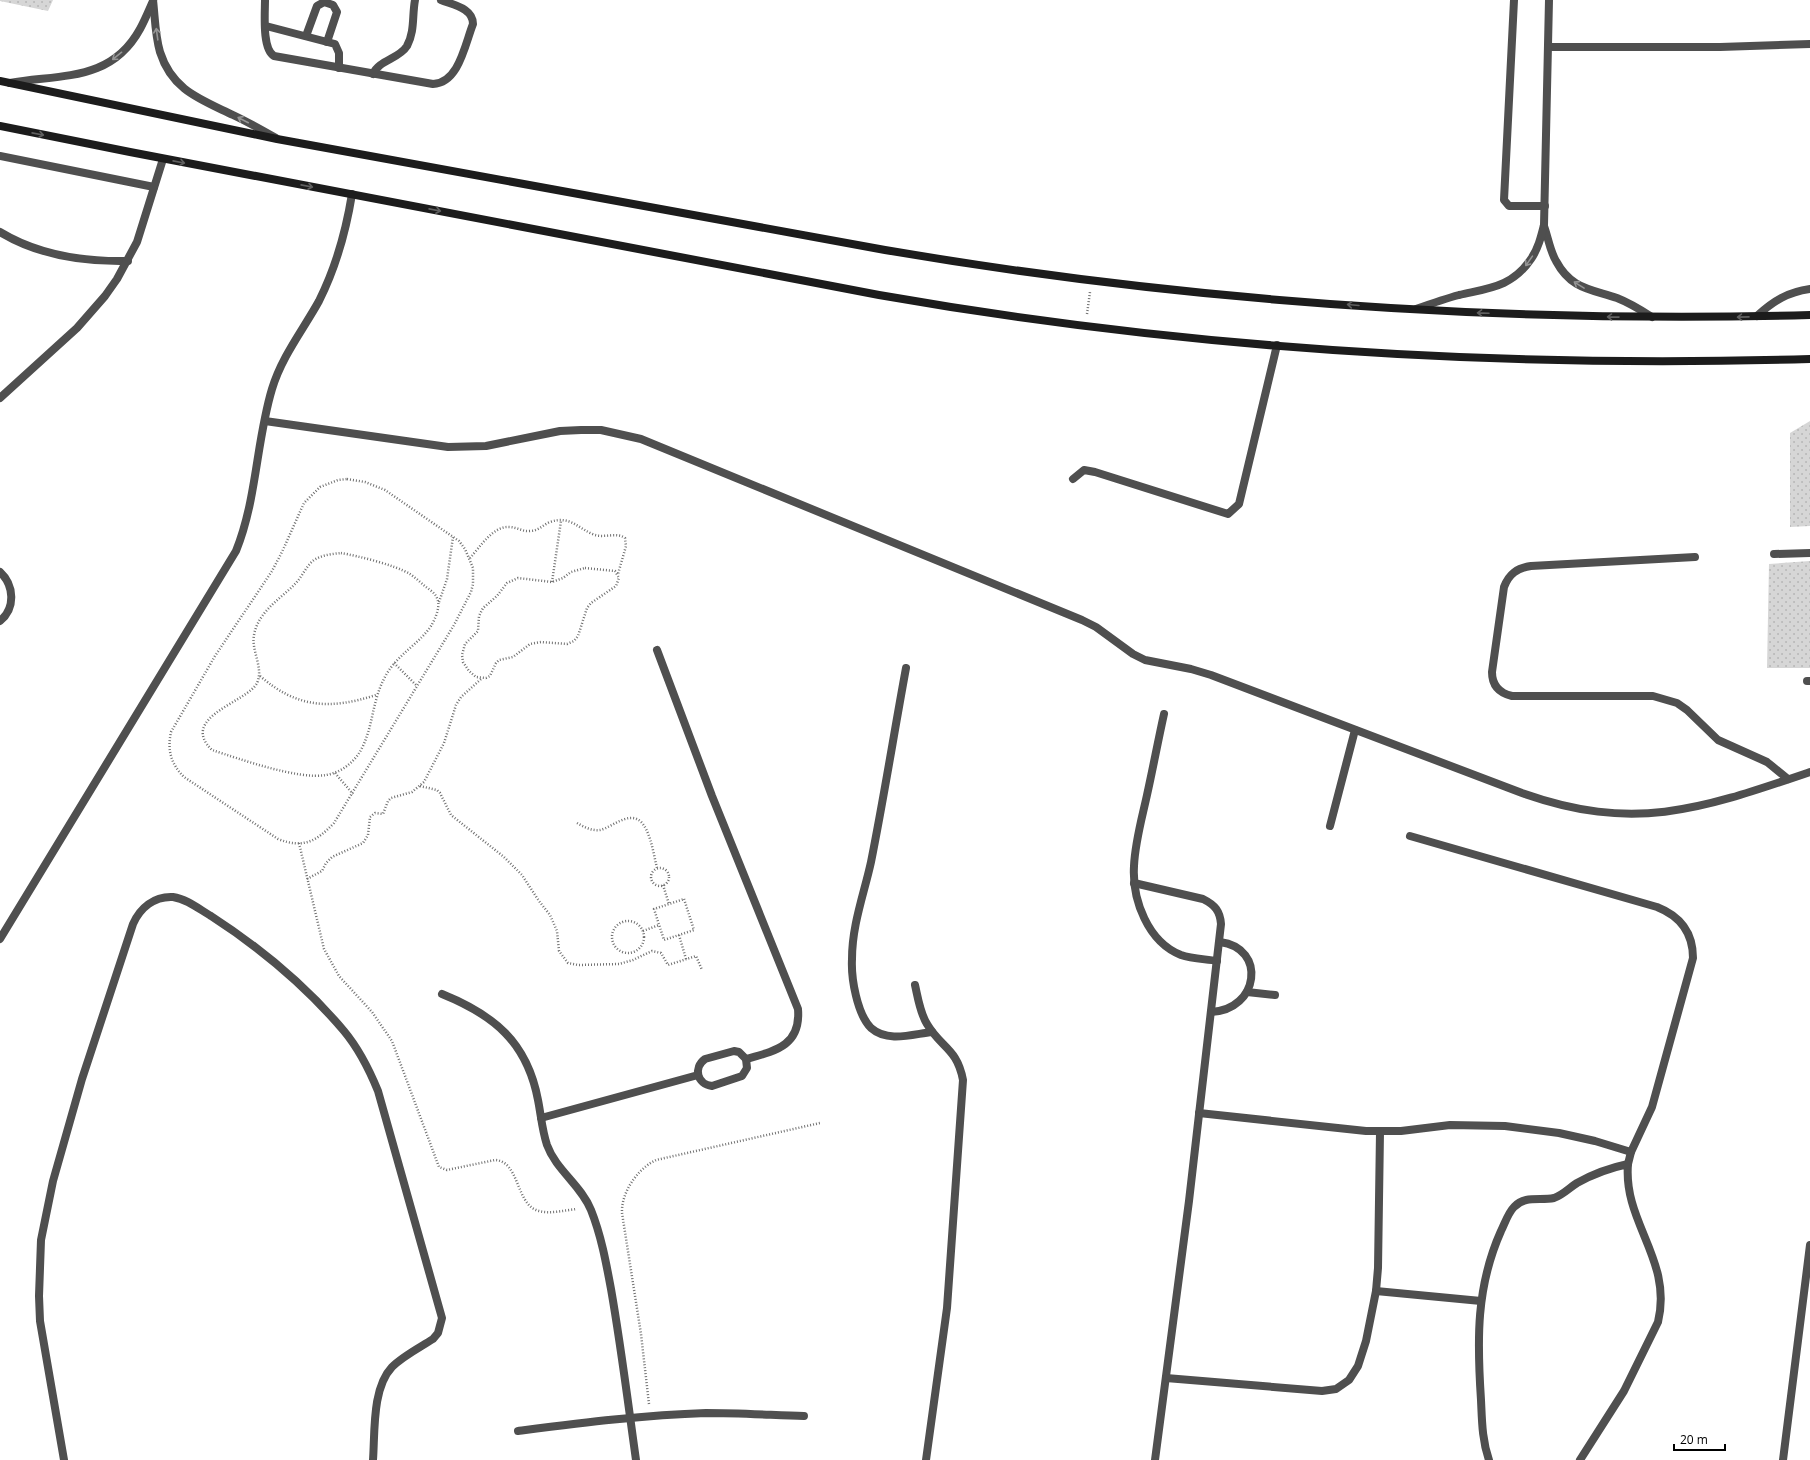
<svg xmlns="http://www.w3.org/2000/svg" width="1810" height="1460" font-family="'Open Sans',sans-serif">
	<style>
		.grass { fill: url(#grass-dots) }
		.lines { fill: none; stroke-linecap: round; stroke-linejoin: round }
		.path { stroke: #717171; stroke-width: 2.5; stroke-dasharray: 1 2; stroke-linecap: butt }
		.lane { stroke: #4f4f4f; stroke-width: 8 }
		.street { stroke: #4f4f4f; stroke-width: 8 }
		.secondary { stroke: #1c1c1c; stroke-width: 8 }
		.oneway { stroke: #959595 }
		.oneway2 { stroke: #606060 }
	</style>
	<defs>
		<pattern id="grass-dots" width="8" height="8" patternUnits="userSpaceOnUse"><rect width="8" height="8" fill="#d6d6d6"/><path d="M2 2h.1M6 6h.1" fill="none" stroke="#b6b6b6" stroke-width="1.8" stroke-linecap="round"/></pattern>
	</defs>
	<rect width="100%" height="100%" fill="#fff"/>
	<g class="grass">
		<path d="M0,0H53L48,11L0,1Z"/>
		<path d="M1810,421V526L1790,527V433Z"/>
		<path d="M1810,561V668H1767L1769,564Z"/>
	</g>
	<g class="lines">
		<g class="path">
			<path d="M1087,314L1090,292"/>
			<path d="M347,479L365,482L385,490L459,541L465,549L473,568V584L471,592L454,625L334,823C317,841 303,849 278,839L184,777C171,764 167,750 171,732L215,656L272,571L282,552L304,503L320,487L338,480Z"/>
			<path d="M341,553C358,556 395,565 410,574C416,578 421,583 426,587C430,590 435,593 437,598C441,607 435,619 431,626C419,644 398,654 386,675C372,700 374,722 363,746C356,761 343,772 326,775C298,780 240,759 212,750C178,717 248,702 257,683C264,668 251,651 254,635C258,612 280,599 295,584C302,577 306,566 314,560C322,555 332,554 341,553Z"/>
			<path d="M470,558C480,547 493,526 509,527C517,527 523,532 530,531C538,531 543,525 550,522C571,515 578,529 595,535C605,538 617,532 625,538L626,546L618,574"/>
			<path d="M585,568L615,571L619,578L616,586L591,603L587,608L578,636L574,641L567,644L541,642L530,644L513,657L499,660L496,663L490,676L486,678L476,677L469,671L463,662L462,655L465,644L478,631L479,616L483,608L497,596L507,583L518,578L552,582L563,578L571,572Z"/>
			<path d="M552,582L561,521"/>
			<path d="M439,602L447,579L453,537"/>
			<path d="M394,663L417,686"/>
			<path d="M260,676C297,708 330,710 376,695"/>
			<path d="M335,773L353,794"/>
			<path d="M420,786L437,790L440,793L451,815L504,857L522,875L539,901L550,915L557,931L559,951L568,963L578,965L619,964L633,960L652,951L661,953L668,965L696,956L702,970"/>
			<path d="M577,823C584,827 592,831 600,830C614,827 634,805 646,829C652,841 654,856 657,868"/>
			<path d="M299,843L324,949L339,976L372,1012L392,1041L439,1167L447,1170L495,1160C519,1161 516,1202 536,1210C548,1215 565,1210 577,1209"/>
			<circle cx="660" cy="877" r="9"/>
			<path d="M307,879L322,871L326,863L332,857L363,843L368,835L370,817L375,813L383,814L388,801L391,798L412,792L424,782L444,743L456,705L461,697L481,679"/>
			<path d="M663,885L669,904"/>
			<path d="M684,899L694,930L664,940L654,909Z"/>
			<circle cx="628" cy="937" r="16"/>
			<path d="M643,931L659,925"/>
			<path d="M679,935L686,959"/>
			<path d="M649,1404L641,1334L622,1213C621,1193 637,1169 656,1160L820,1123"/>
		</g>
		<g class="lane">
			<path d="M265,0C265,14 262,49 274,56L433,84C459,83 465,44 473,24C473,8 453,5 441,0"/>
			<path d="M1514,0L1504,200L1509,206H1545"/>
			<path d="M266,26L335,44L339,53V68"/>
			<path d="M306,36L317,6L324,2L333,5L337,12L327,42"/>
			<path d="M373,74C379,60 399,59 407,46C415,31 412,16 415,0"/>
			<path d="M0,156L154,187"/>
			<path d="M0,232C38,255 84,262 128,261"/>
			<path d="M1757,316C1773,301 1788,292 1810,289"/>
			<path d="M0,398L77,328L105,296L117,279L137,242L163,159"/>
			<path d="M1073,479L1084,470L1095,472L1228,514L1239,504L1277,345"/>
			<path d="M1774,554L1810,553"/>
			<path d="M1695,557L1531,566C1517,568 1509,574 1504,587L1492,672C1492,685 1499,693 1512,696H1653L1677,703L1687,710L1718,740L1767,762L1788,779"/>
			<path d="M0,572C14,585 16,608 0,621"/>
			<path d="M657,650L712,796L798,1009C801,1046 775,1051 746,1059"/>
			<path d="M906,668C894,733 884,797 871,862C864,894 852,925 852,959C851,978 857,1014 871,1028C888,1043 913,1034 932,1032"/>
			<path d="M1807,681H1810"/>
			<path d="M1164,714C1158,741 1153,768 1147,795C1142,818 1135,842 1134,866C1132,900 1148,942 1181,955C1192,959 1206,959 1217,961"/>
			<path d="M1330,826L1355,730"/>
			<path d="M1410,836L1657,907C1680,916 1693,932 1693,958L1652,1107L1631,1152L1628,1164"/>
			<path d="M1134,883L1203,899C1215,905 1220,911 1221,924L1189,1201L1155,1460"/>
			<path d="M915,985C918,998 920,1013 927,1024C941,1048 957,1048 963,1080L947,1308L926,1460"/>
			<path d="M1247,992L1275,995"/>
			<path d="M442,994C494,1015 527,1042 538,1100C541,1115 542,1130 547,1145C556,1170 581,1185 591,1210C601,1235 606,1262 611,1289C621,1346 628,1403 636,1460"/>
			<path d="M1211,1012C1259,1010 1267,948 1220,942"/>
			<path d="M734,1051L739,1052L746,1059L747,1068L742,1076L712,1086C697,1084 693,1068 705,1059Z"/>
			<path d="M1199,1113L1366,1131H1401L1450,1125L1505,1126L1559,1133L1595,1141L1631,1152"/>
			<path d="M541,1118L698,1075"/>
			<path d="M1376,1291L1481,1301"/>
			<path d="M1166,1378L1322,1391L1336,1389L1349,1380L1358,1366L1366,1341L1376,1291L1378,1268L1380,1132"/>
			<path d="M518,1431C581,1423 643,1415 706,1413C739,1413 771,1415 804,1416"/>
			<path d="M64,1460L40,1321L39,1296L41,1240L53,1181L82,1079L133,924C140,908 154,896 173,897C187,899 199,909 211,916C259,947 306,986 344,1031C359,1049 369,1069 378,1091L442,1318L438,1333L433,1339C419,1348 403,1356 392,1367C372,1388 375,1432 373,1460"/>
			<path d="M1489,1460C1482,1440 1482,1421 1481,1400C1477,1340 1476,1287 1501,1231C1505,1223 1508,1213 1514,1207C1525,1195 1540,1201 1554,1198C1563,1195 1569,1188 1577,1183C1593,1174 1609,1168 1628,1164C1623,1223 1673,1260 1658,1322L1624,1391L1580,1460"/>
			<path d="M1783,1460L1810,1245"/>
		</g>
		<g class="street">
			<path d="M153,0C155,17 155,35 160,52C172,90 200,99 233,115C248,122 262,130 276,138"/>
			<path d="M1548,47H1720L1810,44"/>
			<path d="M10,83C61,74 111,82 140,29C145,20 149,10 153,1"/>
			<path d="M1544,226C1548,237 1550,251 1556,261C1571,289 1590,289 1617,298C1630,303 1641,310 1652,317"/>
			<path d="M1416,309C1430,304 1444,299 1459,295C1489,288 1512,287 1531,259C1538,249 1541,237 1544,225L1549,0"/>
			<path d="M265,421L448,447L486,446L560,431L581,430H601L641,439L1082,620L1096,627L1133,654L1145,660L1191,669L1211,675L1522,793C1635,833 1701,809 1810,772"/>
			<path d="M0,939L236,551C257,499 256,442 272,389C282,356 303,330 319,301C336,267 346,231 352,194"/>
		</g>
		<g class="secondary">
			<path d="M0,81L277,139L885,250C1190,302 1500,323 1810,315"/>
			<path d="M0,126L130,152L879,295C1186,349 1498,368 1810,359"/>
		</g>
	</g>
	<defs><path id="oneway-shaft" d="M-6 0H5M1.5-3L5.5 0L1.5 3" fill="none" stroke-width="1.6" stroke-linecap="round" stroke-linejoin="round"/></defs>
	<g class="oneway">
		<use href="#oneway-shaft" transform="translate(157 34) rotate(-98)"/>
		<use href="#oneway-shaft" transform="translate(117 56) rotate(141)"/>
		<use href="#oneway-shaft" transform="translate(243 120) rotate(-153)"/>
		<use href="#oneway-shaft" transform="translate(1529 261) rotate(125)"/>
		<use href="#oneway-shaft" transform="translate(1579 285) rotate(-148)"/>
	</g>
	<g class="oneway2">
		<use href="#oneway-shaft" transform="translate(38 134) rotate(11)"/>
		<use href="#oneway-shaft" transform="translate(179 162) rotate(11)"/>
		<use href="#oneway-shaft" transform="translate(307 186) rotate(11)"/>
		<use href="#oneway-shaft" transform="translate(435 210) rotate(11)"/>
		<use href="#oneway-shaft" transform="translate(1353 305) rotate(-175)"/>
		<use href="#oneway-shaft" transform="translate(1483 313) rotate(-178)"/>
		<use href="#oneway-shaft" transform="translate(1613 317) rotate(-179)"/>
		<use href="#oneway-shaft" transform="translate(1743 317) rotate(179)"/>
	</g>
	<path d="M1674 1444v6h51v-6" fill="none" stroke="#000000" stroke-width="2"/>
	<text x="1680" y="1444" font-size="12" fill="#000000" stroke="#ffffff" stroke-width="3" paint-order="stroke">20 m</text>
</svg>
